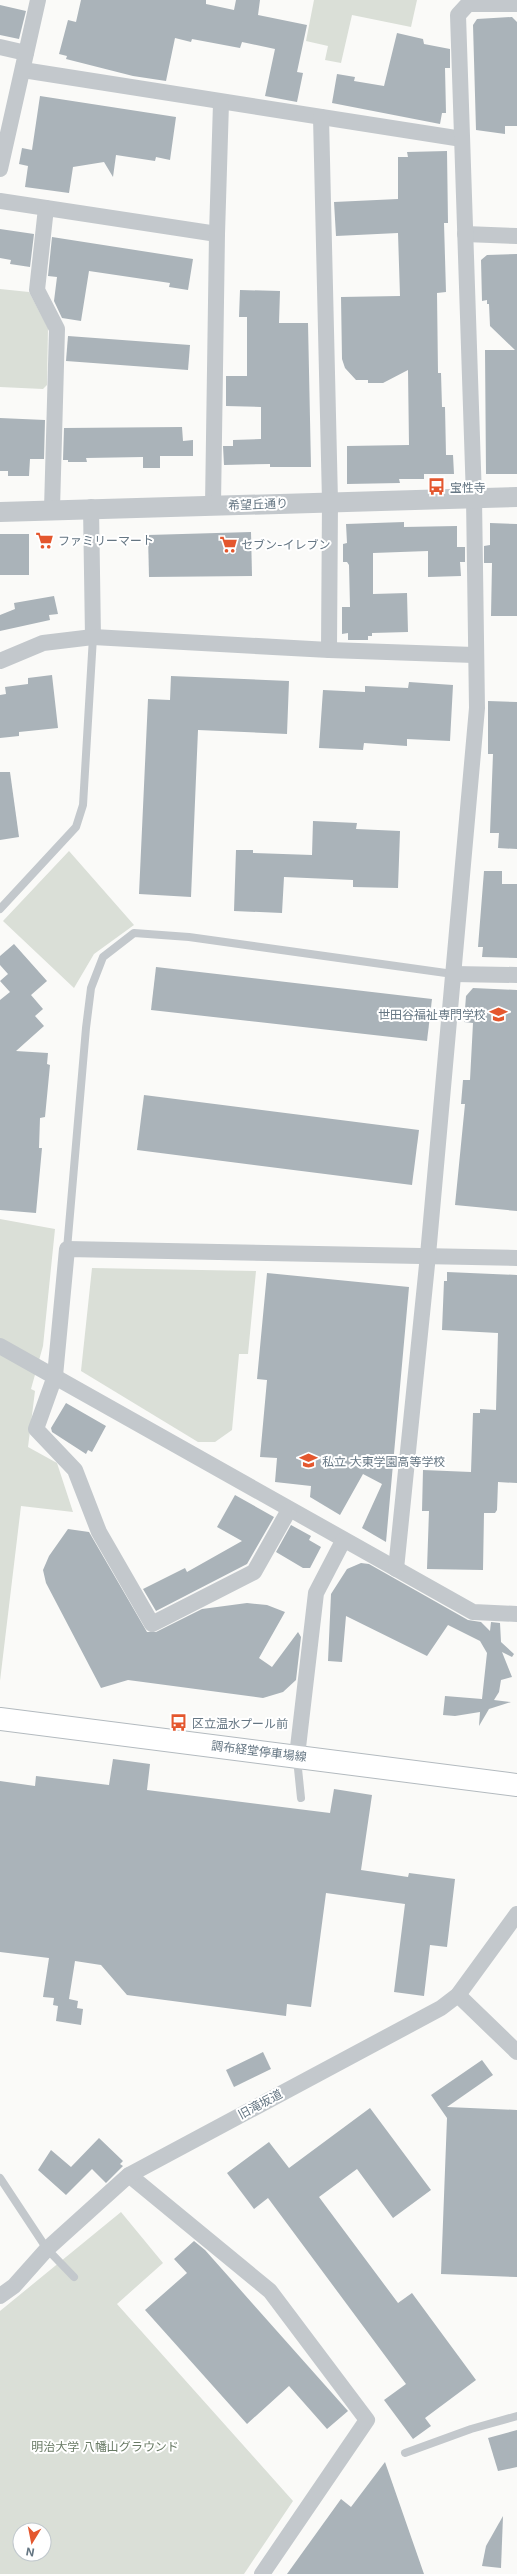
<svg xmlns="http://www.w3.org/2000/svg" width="517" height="2574" font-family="Inter,'Noto Sans JP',sans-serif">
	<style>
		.green { fill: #dadfd7; fill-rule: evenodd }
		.building { fill: #aab3b9 }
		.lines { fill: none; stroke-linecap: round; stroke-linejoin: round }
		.secondary-casing { stroke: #b3babf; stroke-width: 24 }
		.service { stroke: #c3c8cc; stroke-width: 8 }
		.minor { stroke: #c3c8cc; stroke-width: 16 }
		.tertiary { stroke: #c3c8cc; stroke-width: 20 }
		.secondary { stroke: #fff; stroke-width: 22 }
		.labels { text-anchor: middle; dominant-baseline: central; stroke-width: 4; stroke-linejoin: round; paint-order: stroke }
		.poi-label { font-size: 12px; fill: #657683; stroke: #fff; text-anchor: start }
		.street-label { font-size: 12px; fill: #657683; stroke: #fff }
		.park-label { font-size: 12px; fill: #687a64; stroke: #fff }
	</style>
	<rect width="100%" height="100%" fill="#fafaf8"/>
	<g class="green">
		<path d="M314,0H417L411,27L352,15L341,63L325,60L328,46L306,41Z"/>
		<path d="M0,289L29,292L48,328L47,385L43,389L0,387Z"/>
		<path d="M69,851L134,925L94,954L74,988L3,921Z"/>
		<path d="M0,1219L55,1229L43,1346L31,1389L35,1391L28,1447L57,1463L73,1512L21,1506L0,1681Z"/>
		<path d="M92,1268L256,1271L248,1354H239L232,1430L215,1442H198L81,1371Z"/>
		<path d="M121,2212L163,2263L117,2304L293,2501L244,2574H0V2311ZM20,2530H44V2554H20Z"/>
	</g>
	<g class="building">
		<path d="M81,0H206V4L234,10L236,0H260L258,15L307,25L297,72L303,73L297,102L265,96L275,49L242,42L240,48L192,39L191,42L175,38L166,81L133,76L66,59L67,56L59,54L68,20L76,22Z"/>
		<path d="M0,5L26,11L19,39L0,35Z"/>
		<path d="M512,17L517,22V126H505V134L476,130L473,25L477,19Z"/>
		<path d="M397,33L423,39L424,44L450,49V68H445L446,113H442L440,124L332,103L337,74L355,77L354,81L384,86Z"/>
		<path d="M40,96L176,117L170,160L156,157L155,161L116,155L113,177L104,162L73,167L69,193L25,187L28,166L19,164L22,148L32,150Z"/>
		<path d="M447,151L448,223H444L446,292L437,293L438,373H441L442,407H445L446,455H453L454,474H424V479H399L400,483L347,484V446L409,445L408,370L383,383H368V380H356L345,368L342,359L341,297L400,296L398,233L336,236L334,202L398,199V157H408L407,152Z"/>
		<path d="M0,229L34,234L30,267L10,264L11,260L0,258Z"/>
		<path d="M52,237L193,259L188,290L169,287L170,283L89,271L81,321L62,318L54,301L57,277L48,276Z"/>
		<path d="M517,254V474H486L485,350H515L490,326L489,304H487V300L482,301L481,260L487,255Z"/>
		<path d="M240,290L280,291L279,323H308L311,467H270V464L224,465L223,446H233V440L261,439V407L226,406V376H247V317H239Z"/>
		<path d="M68,336L190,345L188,370L66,361Z"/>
		<path d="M0,418L45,420L44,459H30L29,476H8V471H0Z"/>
		<path d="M182,427L183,441L193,440V456H160V468H143V457L86,458L87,462H68V460H63L64,428Z"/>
		<path d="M404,522V527L457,526V547H465V562H460L461,576L428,577V551L373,553V594L407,593L408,632L372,633V636H368V640H348V633L342,634V607H350L349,565L347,562H343V544L347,543L346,524Z"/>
		<path d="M490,523L517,524V616H491L492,563H484V546L490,545Z"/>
		<path d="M251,532L252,576L149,577L148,535Z"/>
		<rect x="0" y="534" width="29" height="41"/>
		<path d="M54,596L58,614L49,615L50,620L0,631V615L15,609L14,603Z"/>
		<path d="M52,675L58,728L19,732V736L0,738V695L6,694L5,687L28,684V678Z"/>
		<path d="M171,676L289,681L287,734L198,730L191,897L139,894L148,699L170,700Z"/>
		<path d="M409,682L453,685L450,741L407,739V746L364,743L363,750L319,748L323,690L365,692V686L408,688Z"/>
		<path d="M488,701L517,702V849L498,848L499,833H490L493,754H488Z"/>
		<path d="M0,772H10L19,837L0,840Z"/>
		<path d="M313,821L357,823L356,829L400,831L398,888L353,887V880L284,877L282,913L234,911L236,850H253V853L312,855Z"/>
		<path d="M484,871H502V884H517V958L482,957L483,947H478Z"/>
		<path d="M14,944L47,981L31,995L43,1009L35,1016L44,1026L16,1051L48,1053L47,1064L50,1065L45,1117L40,1118L39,1148H42L36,1213L0,1210V1000L10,992L0,981L8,974L0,965V956Z"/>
		<path d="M156,967L432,999L427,1041L151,1010Z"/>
		<path d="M473,988L517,990V1211L455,1205L465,1104H461L463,1080H470L473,1023L464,1022L466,996Z"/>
		<path d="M144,1095L419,1130L412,1185L137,1150Z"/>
		<path d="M447,1272L517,1275V1483L498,1482L497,1510L495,1513H484L483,1570L427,1569L429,1511H422L423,1470L471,1472L473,1413H480V1409L496,1410L498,1333L442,1330L444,1281H447Z"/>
		<path d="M267,1273L409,1287L386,1542L362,1528L382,1484L363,1474L340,1515L310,1497L311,1486L275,1482L277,1458L260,1457L267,1380L257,1379Z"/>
		<path d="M66,1403L106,1426L92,1452L88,1450L86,1454L52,1432L51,1428Z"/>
		<path d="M235,1495L274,1517L247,1564L156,1611L143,1589L185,1568L187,1572L242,1541L217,1527Z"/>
		<path d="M291,1525L311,1536L309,1540L321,1547L310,1568H303L276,1552Z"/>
		<path d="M68,1529L89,1532L147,1632H156L202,1609L247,1603L267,1605L285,1612L259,1658L272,1667L298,1632L301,1637L296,1680L283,1692L263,1698L128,1680L101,1688L46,1583L43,1570L49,1556Z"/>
		<path d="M361,1563L369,1564L468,1620L481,1622L490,1631L491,1622L500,1623L501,1642L514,1654L512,1657L502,1652L512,1677L501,1680L499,1692L494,1700L511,1702L489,1709L479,1726L480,1712L455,1716L443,1715L445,1696L482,1699L487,1653L480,1641L448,1625L427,1656L346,1616L342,1662L328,1661L331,1594L347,1569Z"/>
		<path d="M113,1759L150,1764L147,1790L330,1813L334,1789L372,1795L361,1870L408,1877L409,1873L455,1879L447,1947L430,1945L424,1996L394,1992L405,1904L326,1893L311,2007L287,2004L286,2016L127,1995L101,1965L75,1961L69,1999L78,2001L77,2008L83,2009L81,2025L56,2021L58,2006L53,2005L54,1998L43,1997L49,1958L0,1952V1781L35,1786L36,1776L109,1785Z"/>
		<path d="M263,2052L271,2069L234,2087L226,2070Z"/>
		<path d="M482,2060L493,2075L447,2107L517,2110V2277L441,2274L447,2118L431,2095Z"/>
		<path d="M370,2108L431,2190L393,2218L357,2169L319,2197L398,2303L412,2293L476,2380L425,2418L431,2426L413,2439L384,2400L406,2384L268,2198L254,2209L227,2173L269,2142L289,2168Z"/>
		<path d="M99,2138L123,2161L120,2164L123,2166L106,2183L92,2169L66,2195L38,2170L51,2150L71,2167Z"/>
		<path d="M194,2241L205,2250L348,2411L327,2429L289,2386L247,2424L145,2310L187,2273L174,2259Z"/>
		<path d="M517,2430V2467L498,2471L488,2438Z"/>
		<path d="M385,2462L424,2574H287L341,2499L351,2507Z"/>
		<path d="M503,2516L501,2568L482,2566L486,2546Z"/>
	</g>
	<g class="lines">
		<defs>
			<path id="secondary" d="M0,1719L517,1785"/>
		</defs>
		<use href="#secondary" class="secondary-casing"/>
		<g class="service">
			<path d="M0,909L76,827L83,805L93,637"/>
			<path d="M67,1249L86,1028L91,988L103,957L134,933L189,937L453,974"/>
			<path d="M297,1759L301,1798"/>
			<path d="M0,2178L47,2249L74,2277"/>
			<path d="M405,2453L471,2429L517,2416"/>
		</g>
		<g class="minor">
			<path d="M0,47L26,53"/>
			<path d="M23,70L462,139"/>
			<path d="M321,117L330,501L329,650"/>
			<path d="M0,169L38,0"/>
			<path d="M0,201L217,234"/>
			<path d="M46,208L37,290L57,329L52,509"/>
			<path d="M465,234L517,236"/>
			<path d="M213,505L217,234L221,103"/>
			<path d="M91,507L93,637"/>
			<path d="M0,661L43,643L93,637L329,650L474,655"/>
			<path d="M453,974L517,975"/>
			<path d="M0,1346L473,1612L517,1614"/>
			<path d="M289,1510L254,1572L152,1624L99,1532L75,1470L36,1429L55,1376L67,1249L517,1258"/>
			<path d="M396,1569L428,1255L477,708L474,498L458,15L468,4H517"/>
			<path d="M297,1756L316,1593L343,1541"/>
			<path d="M458,1995L517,2052"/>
			<path d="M129,2175L270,2291L367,2420L262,2574"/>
			<path d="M0,2296L14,2286L47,2249L129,2175L441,2008L458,1995L517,1914"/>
		</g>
		<path class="tertiary" d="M0,512L517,497"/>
		<use href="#secondary" class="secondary"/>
	</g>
	<defs>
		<symbol id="bus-bare" viewBox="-9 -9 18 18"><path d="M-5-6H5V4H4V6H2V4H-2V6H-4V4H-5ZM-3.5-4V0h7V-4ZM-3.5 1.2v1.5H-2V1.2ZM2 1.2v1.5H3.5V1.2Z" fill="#e4572e" stroke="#fff" stroke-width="2.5" paint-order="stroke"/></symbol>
		<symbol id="supermarket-bare" viewBox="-9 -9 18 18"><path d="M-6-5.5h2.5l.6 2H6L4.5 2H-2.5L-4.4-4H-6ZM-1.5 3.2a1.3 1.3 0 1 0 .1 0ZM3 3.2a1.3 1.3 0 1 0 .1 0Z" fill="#e4572e" stroke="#fff" stroke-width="2.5" paint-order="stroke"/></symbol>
		<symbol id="university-bare" viewBox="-9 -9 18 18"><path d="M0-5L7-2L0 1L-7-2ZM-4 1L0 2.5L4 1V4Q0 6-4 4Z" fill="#e4572e" stroke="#fff" stroke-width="2.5" paint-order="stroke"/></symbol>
		<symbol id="school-bare" viewBox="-9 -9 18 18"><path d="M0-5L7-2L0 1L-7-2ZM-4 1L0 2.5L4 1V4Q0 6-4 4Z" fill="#e4572e" stroke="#fff" stroke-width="2.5" paint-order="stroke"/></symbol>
	</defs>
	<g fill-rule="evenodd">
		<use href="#bus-bare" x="424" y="474" width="25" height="25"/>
		<use href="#supermarket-bare" x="32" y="528" width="25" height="25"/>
		<use href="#supermarket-bare" x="216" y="532" width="25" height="25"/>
		<use href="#university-bare" x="486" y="1002" width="25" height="25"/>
		<use href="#school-bare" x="296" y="1448" width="25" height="25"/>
		<use href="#bus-bare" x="166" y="1710" width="25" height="25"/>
	</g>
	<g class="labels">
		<g class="poi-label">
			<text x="450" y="487">宝性寺</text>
			<text x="58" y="540">ファミリーマート</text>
			<text x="241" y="544">セブン-イレブン</text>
			<text x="486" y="1014" text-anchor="end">世田谷福祉専門学校</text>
			<text x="322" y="1461">私立 大東学園高等学校</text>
			<text x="192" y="1723">区立温水プール前</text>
		</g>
		<g class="street-label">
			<text transform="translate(258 504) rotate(-2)">希望丘通り</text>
			<text transform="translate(259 1751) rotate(7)">調布経堂停車場線</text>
			<text transform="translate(260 2104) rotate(-28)">旧滝坂道</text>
		</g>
		<g class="park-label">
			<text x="105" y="2446">明治大学 八幡山グラウンド</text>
		</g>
	</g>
	<g transform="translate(32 2542) rotate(190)"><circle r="19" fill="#ffffff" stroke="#c1c8cd"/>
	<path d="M0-3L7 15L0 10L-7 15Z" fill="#e4572e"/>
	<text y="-6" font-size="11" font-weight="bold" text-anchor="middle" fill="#657683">N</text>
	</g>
</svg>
